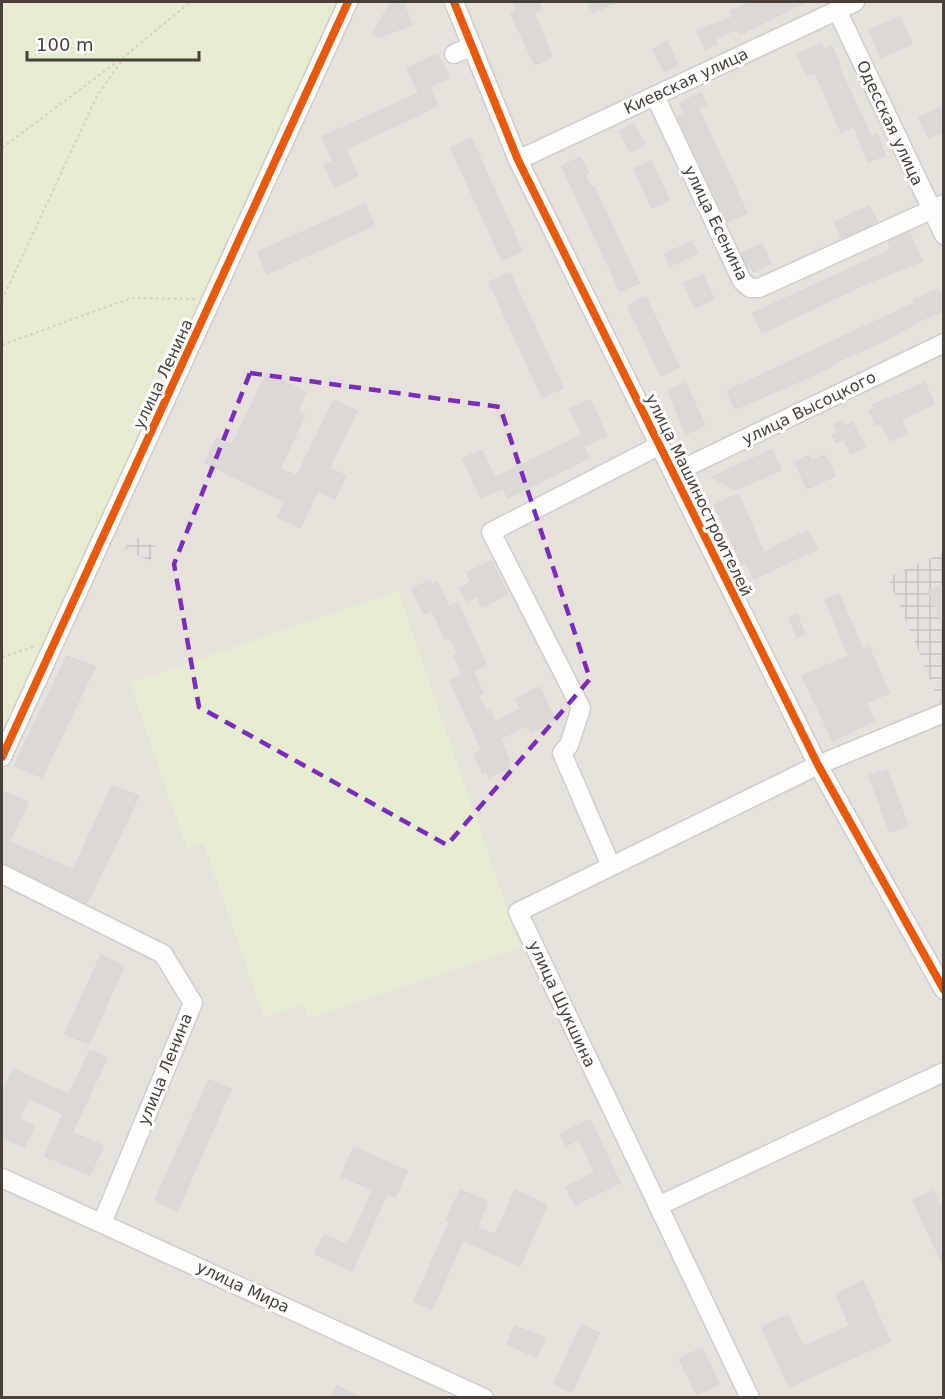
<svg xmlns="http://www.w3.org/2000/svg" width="945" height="1399" font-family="'DejaVu Sans',sans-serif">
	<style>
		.residential { fill: #e7e1dc }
		.industrial { fill: url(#industrial-grid) }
		.green { fill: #e5ecd0 }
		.parking { fill: #e5e2df }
		.building { fill: #dbd8d5; stroke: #dbd7d4; stroke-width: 1.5 }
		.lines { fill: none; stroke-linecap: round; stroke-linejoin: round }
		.minor-casing { stroke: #cfcdca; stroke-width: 21 }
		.path { stroke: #d3d0cc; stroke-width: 2; stroke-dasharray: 3 3; stroke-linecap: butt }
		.minor { stroke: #fdfdfc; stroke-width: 18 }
		.cycleway-casing { stroke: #fff; stroke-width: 11 }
		.cycleway { stroke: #e8590c; stroke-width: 8 }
		.marked { fill: none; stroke: #7b2cbf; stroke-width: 4.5; stroke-dasharray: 12 8; stroke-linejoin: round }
		.labels { text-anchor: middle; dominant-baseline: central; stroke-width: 6; stroke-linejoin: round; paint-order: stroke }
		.street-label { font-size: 16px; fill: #49403a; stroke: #fff }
	</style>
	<defs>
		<pattern id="industrial-grid" width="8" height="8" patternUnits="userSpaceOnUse" patternTransform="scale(1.5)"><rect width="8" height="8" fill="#e5e1de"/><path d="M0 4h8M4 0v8" fill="none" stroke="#c6c2bf"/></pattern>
	</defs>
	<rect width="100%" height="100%" fill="#f3f1ee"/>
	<rect class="residential" x="2" y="2" width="941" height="1395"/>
	<g class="industrial">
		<path d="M132,535L157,547L150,561L125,549Z"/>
		<path d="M943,553V711L888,577Z"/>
	</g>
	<g class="green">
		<path d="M2,2H336L2,734Z"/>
		<path d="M398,591L520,947L309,1019L304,1004L264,1017L204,844L187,849L130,683Z"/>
	</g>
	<path class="parking" d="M449,29L470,73L455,81L434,37Z"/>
	<g class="building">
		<path d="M391,2H403L412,25L379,37L373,33Z"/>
		<path d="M513,2H538L542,9L534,13L552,57L535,65L511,14L517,11Z"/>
		<path d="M588,2H618L593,12Z"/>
		<path d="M752,2H806L740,34L738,29L720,36L715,40L717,44L705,49L697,31L733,17L730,11Z"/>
		<path d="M900,17L912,44L881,57L869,30Z"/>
		<path d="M667,42L678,65L664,71L653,49Z"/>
		<path d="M822,44L824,50L832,46L839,63H837L871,136L877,134L885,155L868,162L854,127L841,132L815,72L807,76L797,54Z"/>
		<path d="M438,54L449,78L429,87L438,106L345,149L358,176L335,187L324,165L333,161L322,137L419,93L407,68Z"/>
		<path d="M701,93L706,105L698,108L747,213L727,222L678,117L685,114L679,103Z"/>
		<path d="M944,106V132L929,138L919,118Z"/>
		<path d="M634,124L645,145L630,152L620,131Z"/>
		<path d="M471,138L522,251L502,260L451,148Z"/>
		<path d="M580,157L588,173L585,175L591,188L594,187L639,283L620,291L562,166Z"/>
		<path d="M651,161L669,200L652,208L634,169Z"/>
		<path d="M365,204L374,225L267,274L258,252Z"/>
		<path d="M869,206L877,222L842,238L834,222Z"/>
		<path d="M909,232L922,261L865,284L762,333L753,313L891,250L888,242Z"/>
		<path d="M692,241L697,253L670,266L665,254Z"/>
		<path d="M762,244L771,264L753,272L751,267L748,268L741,253Z"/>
		<path d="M510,273L563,388L542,397L489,282Z"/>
		<path d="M703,275L714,299L695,308L684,283Z"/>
		<path d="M938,289L944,302V310L917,322L890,338L834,363V365L805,379L735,409L727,391L915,303L914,300Z"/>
		<path d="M646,297L679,367L661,376L628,306Z"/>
		<path d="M267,373L306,392L297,411L305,415L280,468L297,476L334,400L357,411L329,468L346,476L335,499L318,490L300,528L278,517L285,502L205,463L217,438L232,445Z"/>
		<path d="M685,383L705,425L686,434L668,391Z"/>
		<path d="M925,383L934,404L901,419L907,433L890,441L881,423L876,425L869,411L875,409L873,405Z"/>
		<path d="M590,400L607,436L583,446L589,458L508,498L503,488L481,498L463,459L482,450L495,478L582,435L570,409Z"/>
		<path d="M842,421L845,426L852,422L865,447L851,454L844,439L836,443L832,435L838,433L834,425Z"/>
		<path d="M772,450L781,470L735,490L711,477Z"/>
		<path d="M809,455L812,461L825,455L835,476L807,489L795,462Z"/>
		<path d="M738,494L764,552L808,531L817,549L754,579L746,562L742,565L715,505Z"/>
		<path d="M491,561L508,594L482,607L477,596L467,601L460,588L471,582L467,573Z"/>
		<path d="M430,580L432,585L437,582L449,607L458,603L486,665L473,671L483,693L478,695L486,712L490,711L495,722L521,709L516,699L539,687L555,720L531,732L528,725L500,739L510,762L507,763L509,768L489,777L487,772L483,774L474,754L482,750L450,681L463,675L454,655L458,653L450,637L445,639L432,610L424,614L412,589Z"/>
		<path d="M944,585V626H942L929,591Z"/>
		<path d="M839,594L863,650L869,647L889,693L866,703L874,721L833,741L802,676L849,656L825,600Z"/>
		<path d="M797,615L805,634L797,637L789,618Z"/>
		<path d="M67,656L95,667L42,777L14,766Z"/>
		<path d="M887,770L908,826L890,832L869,776Z"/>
		<path d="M112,786L139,796L87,903L2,862V791L28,802L9,842L73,870Z"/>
		<path d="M101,955L124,966L89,1044L65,1034Z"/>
		<path d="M90,1050L107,1058L72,1132L103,1146L90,1175L45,1156L63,1114L29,1098L19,1119L34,1126L24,1147L2,1137V1094L13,1069L69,1095Z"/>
		<path d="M209,1080L231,1089L177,1211L155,1201Z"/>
		<path d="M590,1120L620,1183L575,1205L566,1187L595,1173L579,1139L566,1146L560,1134Z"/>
		<path d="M354,1147L407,1171L395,1197L387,1193L352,1271L315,1254L324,1235L348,1245L373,1190L341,1176Z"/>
		<path d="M460,1190L488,1202L477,1227L495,1235L515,1190L547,1205L520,1266L463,1240L432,1309L414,1301L450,1221L446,1220Z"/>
		<path d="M933,1191L944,1214V1267L913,1200Z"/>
		<path d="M863,1281L890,1341L789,1387L762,1327L788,1315L803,1347L850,1326L836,1294Z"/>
		<path d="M581,1325L599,1333L572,1392L554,1384Z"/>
		<path d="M515,1326L545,1338L537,1357L507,1344Z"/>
		<path d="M702,1348L719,1384L697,1395L679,1359Z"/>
		<path d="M337,1386L362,1398H332Z"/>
	</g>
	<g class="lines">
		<defs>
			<g id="minor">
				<path d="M454,2L518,160L818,765L944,990"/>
				<path d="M837,10L944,235"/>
				<path d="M454,54L472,46"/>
				<path d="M655,96L742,281L750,288H759L944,204"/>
				<path d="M518,160L855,2"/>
				<path d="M674,473L944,343"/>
				<path d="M2,757L348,2"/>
				<path d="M611,866L562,753L569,745L581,708L491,532L660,445"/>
				<path d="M2,874L163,954L193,1003L102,1223"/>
				<path d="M2,1178L484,1398"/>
				<path d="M658,1206L944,1072"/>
				<path d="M750,1398L518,912L818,765L944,713"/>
			</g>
		</defs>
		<use href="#minor" class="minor-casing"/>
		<g class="path">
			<path d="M2,148L122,58"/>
			<path d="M2,300L97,96L125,56L190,2"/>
			<path d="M2,345L131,298L195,299"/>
			<path d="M2,657L36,646"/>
		</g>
		<use href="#minor" class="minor"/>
		<defs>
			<g id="cycleway">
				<path d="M454,2L518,160L818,765L944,990"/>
				<path d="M2,757L348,2"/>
			</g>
		</defs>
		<use href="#cycleway" class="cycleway-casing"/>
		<use href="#cycleway" class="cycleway"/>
	</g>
	<path class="marked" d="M250,373L500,407L590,679L447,845L199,707L174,564Z"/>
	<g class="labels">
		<g class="street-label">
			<text transform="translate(686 81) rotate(-25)">Киевская улица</text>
			<text transform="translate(890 123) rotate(65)">Одесская улица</text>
			<text transform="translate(716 223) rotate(64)">улица Есенина</text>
			<text transform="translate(163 374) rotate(-65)">улица Ленина</text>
			<text transform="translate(809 408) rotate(-26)">улица Высоцкого</text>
			<text transform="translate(699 495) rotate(64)">улица Машиностроителей</text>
			<text transform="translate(562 1004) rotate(65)">улица Шукшина</text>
			<text transform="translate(165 1069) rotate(-68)">улица Ленина</text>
			<text transform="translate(243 1287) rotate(25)">улица Мира</text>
		</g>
	</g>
	<rect width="945" height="1399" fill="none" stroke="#49403a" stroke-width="6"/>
	<path d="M27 51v9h172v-9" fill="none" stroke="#49403a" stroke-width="3"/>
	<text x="36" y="51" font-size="18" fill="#49403a" stroke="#ffffff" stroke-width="4.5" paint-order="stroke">100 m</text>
</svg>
